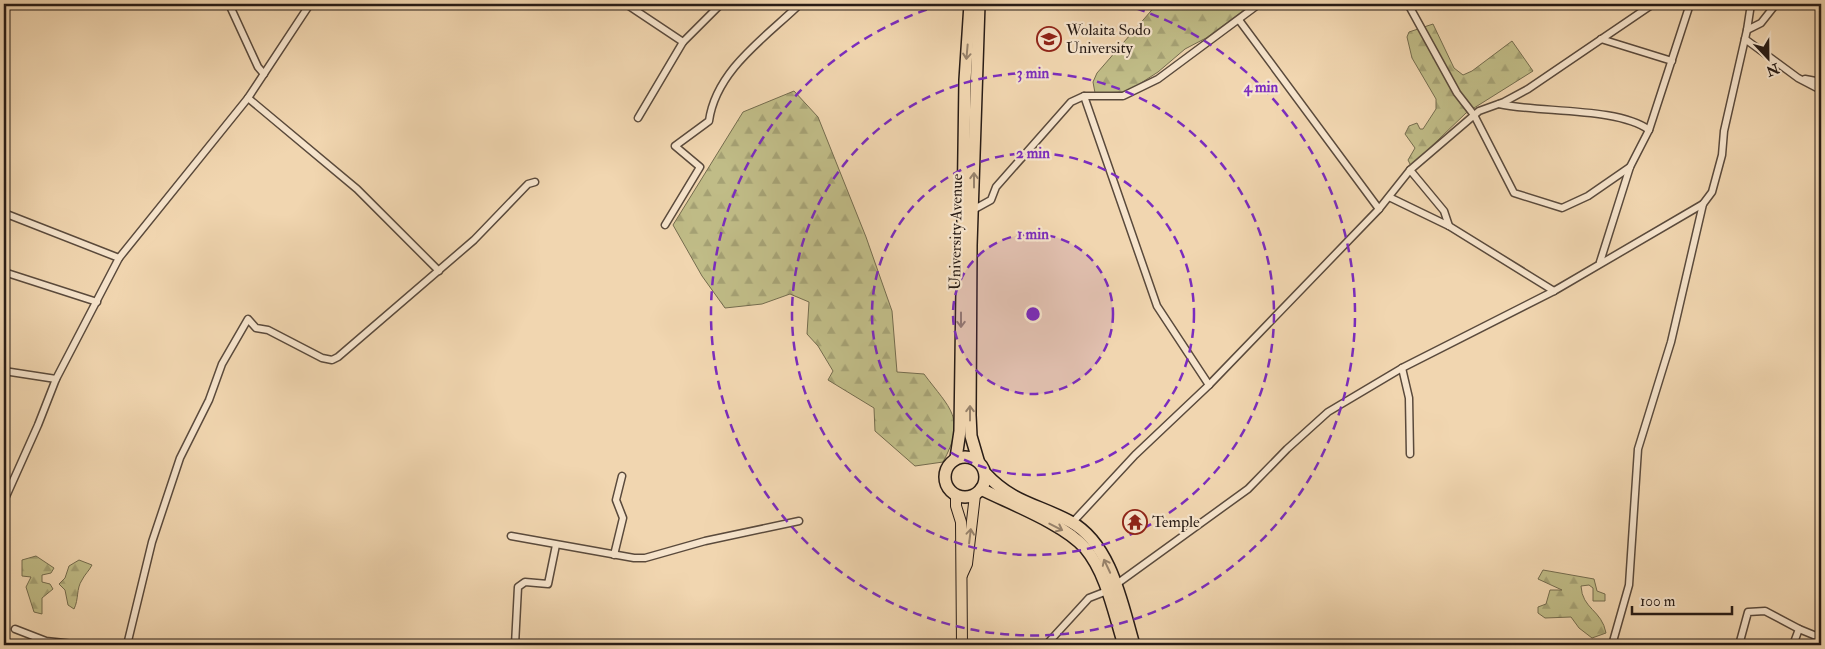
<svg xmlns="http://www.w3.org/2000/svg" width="1825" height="649" font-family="'IM FELL Double Pica',serif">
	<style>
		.forest { fill: url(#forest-firs); stroke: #746c4e }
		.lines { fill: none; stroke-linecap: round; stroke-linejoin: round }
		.street-casing { stroke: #5a4a3c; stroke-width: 9 }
		.primary-casing { stroke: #281c16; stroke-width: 12 }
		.highway-casing { stroke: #281c16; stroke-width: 14 }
		.street { stroke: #f6e4cc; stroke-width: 6 }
		.primary { stroke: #f1d6b0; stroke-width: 10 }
		.highway { stroke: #f1d6b0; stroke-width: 11 }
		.oneway { stroke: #97826b }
		.ring { fill: none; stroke: #7b2cbf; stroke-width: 2.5; stroke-dasharray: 9 6 }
		.labels { text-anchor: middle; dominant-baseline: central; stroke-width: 4.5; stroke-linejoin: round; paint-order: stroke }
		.poi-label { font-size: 16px; fill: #281c16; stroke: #f6e4cc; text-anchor: start }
		.street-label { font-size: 16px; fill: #281c16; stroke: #f6e4cc }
		.centre { fill: #7b2cbf; stroke: #f6e4cc; stroke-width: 2.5 }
		.ring-label { font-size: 15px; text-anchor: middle; font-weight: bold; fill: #7b2cbf; stroke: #f6e4cc; stroke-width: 4.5; stroke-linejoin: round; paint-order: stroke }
	</style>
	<defs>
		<pattern id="forest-firs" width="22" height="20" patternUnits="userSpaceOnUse" patternTransform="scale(1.25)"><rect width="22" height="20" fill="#c0bc87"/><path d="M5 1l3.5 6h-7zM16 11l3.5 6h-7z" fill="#a5a174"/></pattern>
	</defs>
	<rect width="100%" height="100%" fill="#f1d6b0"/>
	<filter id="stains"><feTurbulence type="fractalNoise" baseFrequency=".004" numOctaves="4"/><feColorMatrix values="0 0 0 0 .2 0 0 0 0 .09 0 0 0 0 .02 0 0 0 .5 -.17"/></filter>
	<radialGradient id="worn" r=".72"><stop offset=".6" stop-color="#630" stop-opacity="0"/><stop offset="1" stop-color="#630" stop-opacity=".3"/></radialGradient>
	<g class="forest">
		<path d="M1157,4H1252L1206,38L1185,49L1158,72L1127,92L1095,93L1093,82L1097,73Z"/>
		<path d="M1433,24L1454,68L1463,75L1472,71L1512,41L1533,71L1466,113L1411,166L1408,160L1415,148L1405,134L1409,126L1417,123L1420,129H1423L1436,109V99L1412,58L1407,37L1409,32Z"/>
		<path d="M794,91L818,117L866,237L892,311L897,372L924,374C950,409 967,418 943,462L915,466L875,431L874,408L828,380L833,371L818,346L807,334L809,302L790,294L762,304L725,308L702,276L673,225L743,112Z"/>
		<path d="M36,556L54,568L51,573L42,575V582L50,584L53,589L42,598V614L34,612L26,587L31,577L22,576V560Z"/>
		<path d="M79,560L92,565C89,571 85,574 82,580C76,589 79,599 74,609L68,605L65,590L59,584L65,578L69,566Z"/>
		<path d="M1543,570L1594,579L1597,591L1605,594V601H1593V588L1589,585L1581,586C1582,609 1602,610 1606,633L1592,638L1579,628L1571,617L1545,618L1538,613V607L1546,604L1550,590H1562L1538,579Z"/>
	</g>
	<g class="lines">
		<defs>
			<g id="street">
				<path d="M229,4L258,67L264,74"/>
				<path d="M626,4L683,42L721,4"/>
				<path d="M1408,4L1457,93L1474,115L1514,193L1562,208L1588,196L1630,167"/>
				<path d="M1239,20L1379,209"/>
				<path d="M1747,30L1761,23L1776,4"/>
				<path d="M1601,39L1672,61"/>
				<path d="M1745,39L1798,78L1821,90"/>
				<path d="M1805,79L1821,82"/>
				<path d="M1084,96L1157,306L1209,385"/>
				<path d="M248,98L357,189L439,271"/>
				<path d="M1499,104C1539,113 1618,107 1649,130"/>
				<path d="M638,118L683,42"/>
				<path d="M1410,170L1444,211L1449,226"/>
				<path d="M1389,197L1449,226L1554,291"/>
				<path d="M971,211L991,200L996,187L1071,102L1084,96H1123L1158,79L1259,4"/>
				<path d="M4,213L119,258"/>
				<path d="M665,225L700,167L675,146L709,121C716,70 766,37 800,4"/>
				<path d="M1600,262L1630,167L1649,130L1690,4"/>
				<path d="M4,272L97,302"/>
				<path d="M1402,368L1409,398L1410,454"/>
				<path d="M4,371L56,379"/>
				<path d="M4,501L38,425L56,379L119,258L248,98L310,4"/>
				<path d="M1072,523L1135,455L1209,385L1379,209L1410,170L1479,111L1504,102L1528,89L1653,4"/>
				<path d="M511,536L634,558H645L705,541L799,521"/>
				<path d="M614,555L623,518L616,500L622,476"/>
				<path d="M15,629L46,641L83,645"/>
				<path d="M127,645L152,542L180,458L209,400L222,364L248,319L256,328L268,330L322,358L332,360L338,357L474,240L528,184L535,182"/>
				<path d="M515,645L518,587L525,582L548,584L556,545"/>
				<path d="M1046,645L1089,598L1107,591L1248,489L1287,449L1328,412L1402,368L1554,291L1703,204"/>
				<path d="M1612,645L1629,585L1638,449L1671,342L1703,204L1712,192L1722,155L1724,131L1747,30L1751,4"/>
				<path d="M1739,645L1748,612L1765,611L1799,629L1821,638"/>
				<path d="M1793,645L1799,629"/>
			</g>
			<g id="primary">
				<path d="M956,495V506L961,522L962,645"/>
				<path d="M962,575L967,564L975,495"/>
			</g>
			<g id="highway">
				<circle cx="965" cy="477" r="20"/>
				<path d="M956,458L960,431L965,80L970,4"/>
				<path d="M978,460L971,436L970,415L971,245L979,4"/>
				<path d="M986,474C1013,503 1038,504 1071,522C1112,545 1122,605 1134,645"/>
				<path d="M981,489C1011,504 1064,524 1085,548C1107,574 1114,614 1124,645"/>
			</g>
		</defs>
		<use href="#street" class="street-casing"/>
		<use href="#primary" class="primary-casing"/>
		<use href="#highway" class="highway-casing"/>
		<use href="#street" class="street"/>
		<use href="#primary" class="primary"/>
		<use href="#highway" class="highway"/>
	</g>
	<defs><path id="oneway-shaft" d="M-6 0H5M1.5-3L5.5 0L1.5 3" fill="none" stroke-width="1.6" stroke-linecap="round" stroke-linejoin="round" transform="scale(1.25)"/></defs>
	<g class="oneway">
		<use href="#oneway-shaft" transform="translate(967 52) rotate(95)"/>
		<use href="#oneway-shaft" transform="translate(974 180) rotate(-90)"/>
		<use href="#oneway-shaft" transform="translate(961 320) rotate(90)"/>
		<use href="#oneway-shaft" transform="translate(970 413) rotate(-90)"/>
		<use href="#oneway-shaft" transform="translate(1056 527) rotate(27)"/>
		<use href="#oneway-shaft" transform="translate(970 536) rotate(-83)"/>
		<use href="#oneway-shaft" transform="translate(1107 566) rotate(-115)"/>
	</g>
	<circle cx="1033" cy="314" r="80" fill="#7b2cbf" fill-opacity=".12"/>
	<g class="ring">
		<circle cx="1033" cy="314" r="80"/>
		<circle cx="1033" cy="314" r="161"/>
		<circle cx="1033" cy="314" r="241"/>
		<path d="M1122 4A322 322 0 1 1 944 4"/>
	</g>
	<defs>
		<symbol id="university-ring" viewBox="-11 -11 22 22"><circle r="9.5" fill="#f6e4cc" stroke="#8f2418" stroke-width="1.5"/><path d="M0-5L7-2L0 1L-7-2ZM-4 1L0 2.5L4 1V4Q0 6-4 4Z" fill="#8f2418"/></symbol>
		<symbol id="temple-ring" viewBox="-11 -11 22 22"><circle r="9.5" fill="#f6e4cc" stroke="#8f2418" stroke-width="1.5"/><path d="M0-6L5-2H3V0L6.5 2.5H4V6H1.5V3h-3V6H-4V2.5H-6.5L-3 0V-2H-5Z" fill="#8f2418"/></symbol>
	</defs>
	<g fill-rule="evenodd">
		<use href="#university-ring" x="1035" y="25" width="28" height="28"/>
		<use href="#temple-ring" x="1121" y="508" width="28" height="28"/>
	</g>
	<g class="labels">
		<g class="poi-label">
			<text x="1066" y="30">Wolaita Sodo<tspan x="1066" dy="18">University</tspan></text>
			<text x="1152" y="522">Temple</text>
		</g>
		<g class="street-label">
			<text transform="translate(956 232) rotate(-89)">University Avenue</text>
		</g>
	</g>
	<circle cx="1033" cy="314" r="8" class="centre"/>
	<g class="ring-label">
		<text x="1033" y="78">3 min</text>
		<text x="1261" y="92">4 min</text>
		<text x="1033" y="158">2 min</text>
		<text x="1033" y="239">1 min</text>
	</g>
	<rect width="1825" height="649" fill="none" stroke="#f1d6b0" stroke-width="20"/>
	<rect x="5" y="5" width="1815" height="639" fill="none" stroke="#281c16" stroke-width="2.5"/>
	<rect x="10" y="10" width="1805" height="629" fill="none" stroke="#281c16"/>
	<g transform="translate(1768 58) rotate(158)" stroke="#f6e4cc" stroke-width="4" paint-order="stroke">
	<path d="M0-4L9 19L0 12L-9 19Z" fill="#281c16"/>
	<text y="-8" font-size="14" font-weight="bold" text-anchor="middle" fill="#281c16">N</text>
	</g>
	<path d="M1632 606v8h100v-8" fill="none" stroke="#281c16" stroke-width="2.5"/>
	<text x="1640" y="606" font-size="15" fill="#281c16" stroke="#f6e4cc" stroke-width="4" paint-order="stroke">100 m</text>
	<rect width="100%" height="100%" filter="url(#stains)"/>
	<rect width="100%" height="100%" fill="url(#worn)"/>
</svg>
